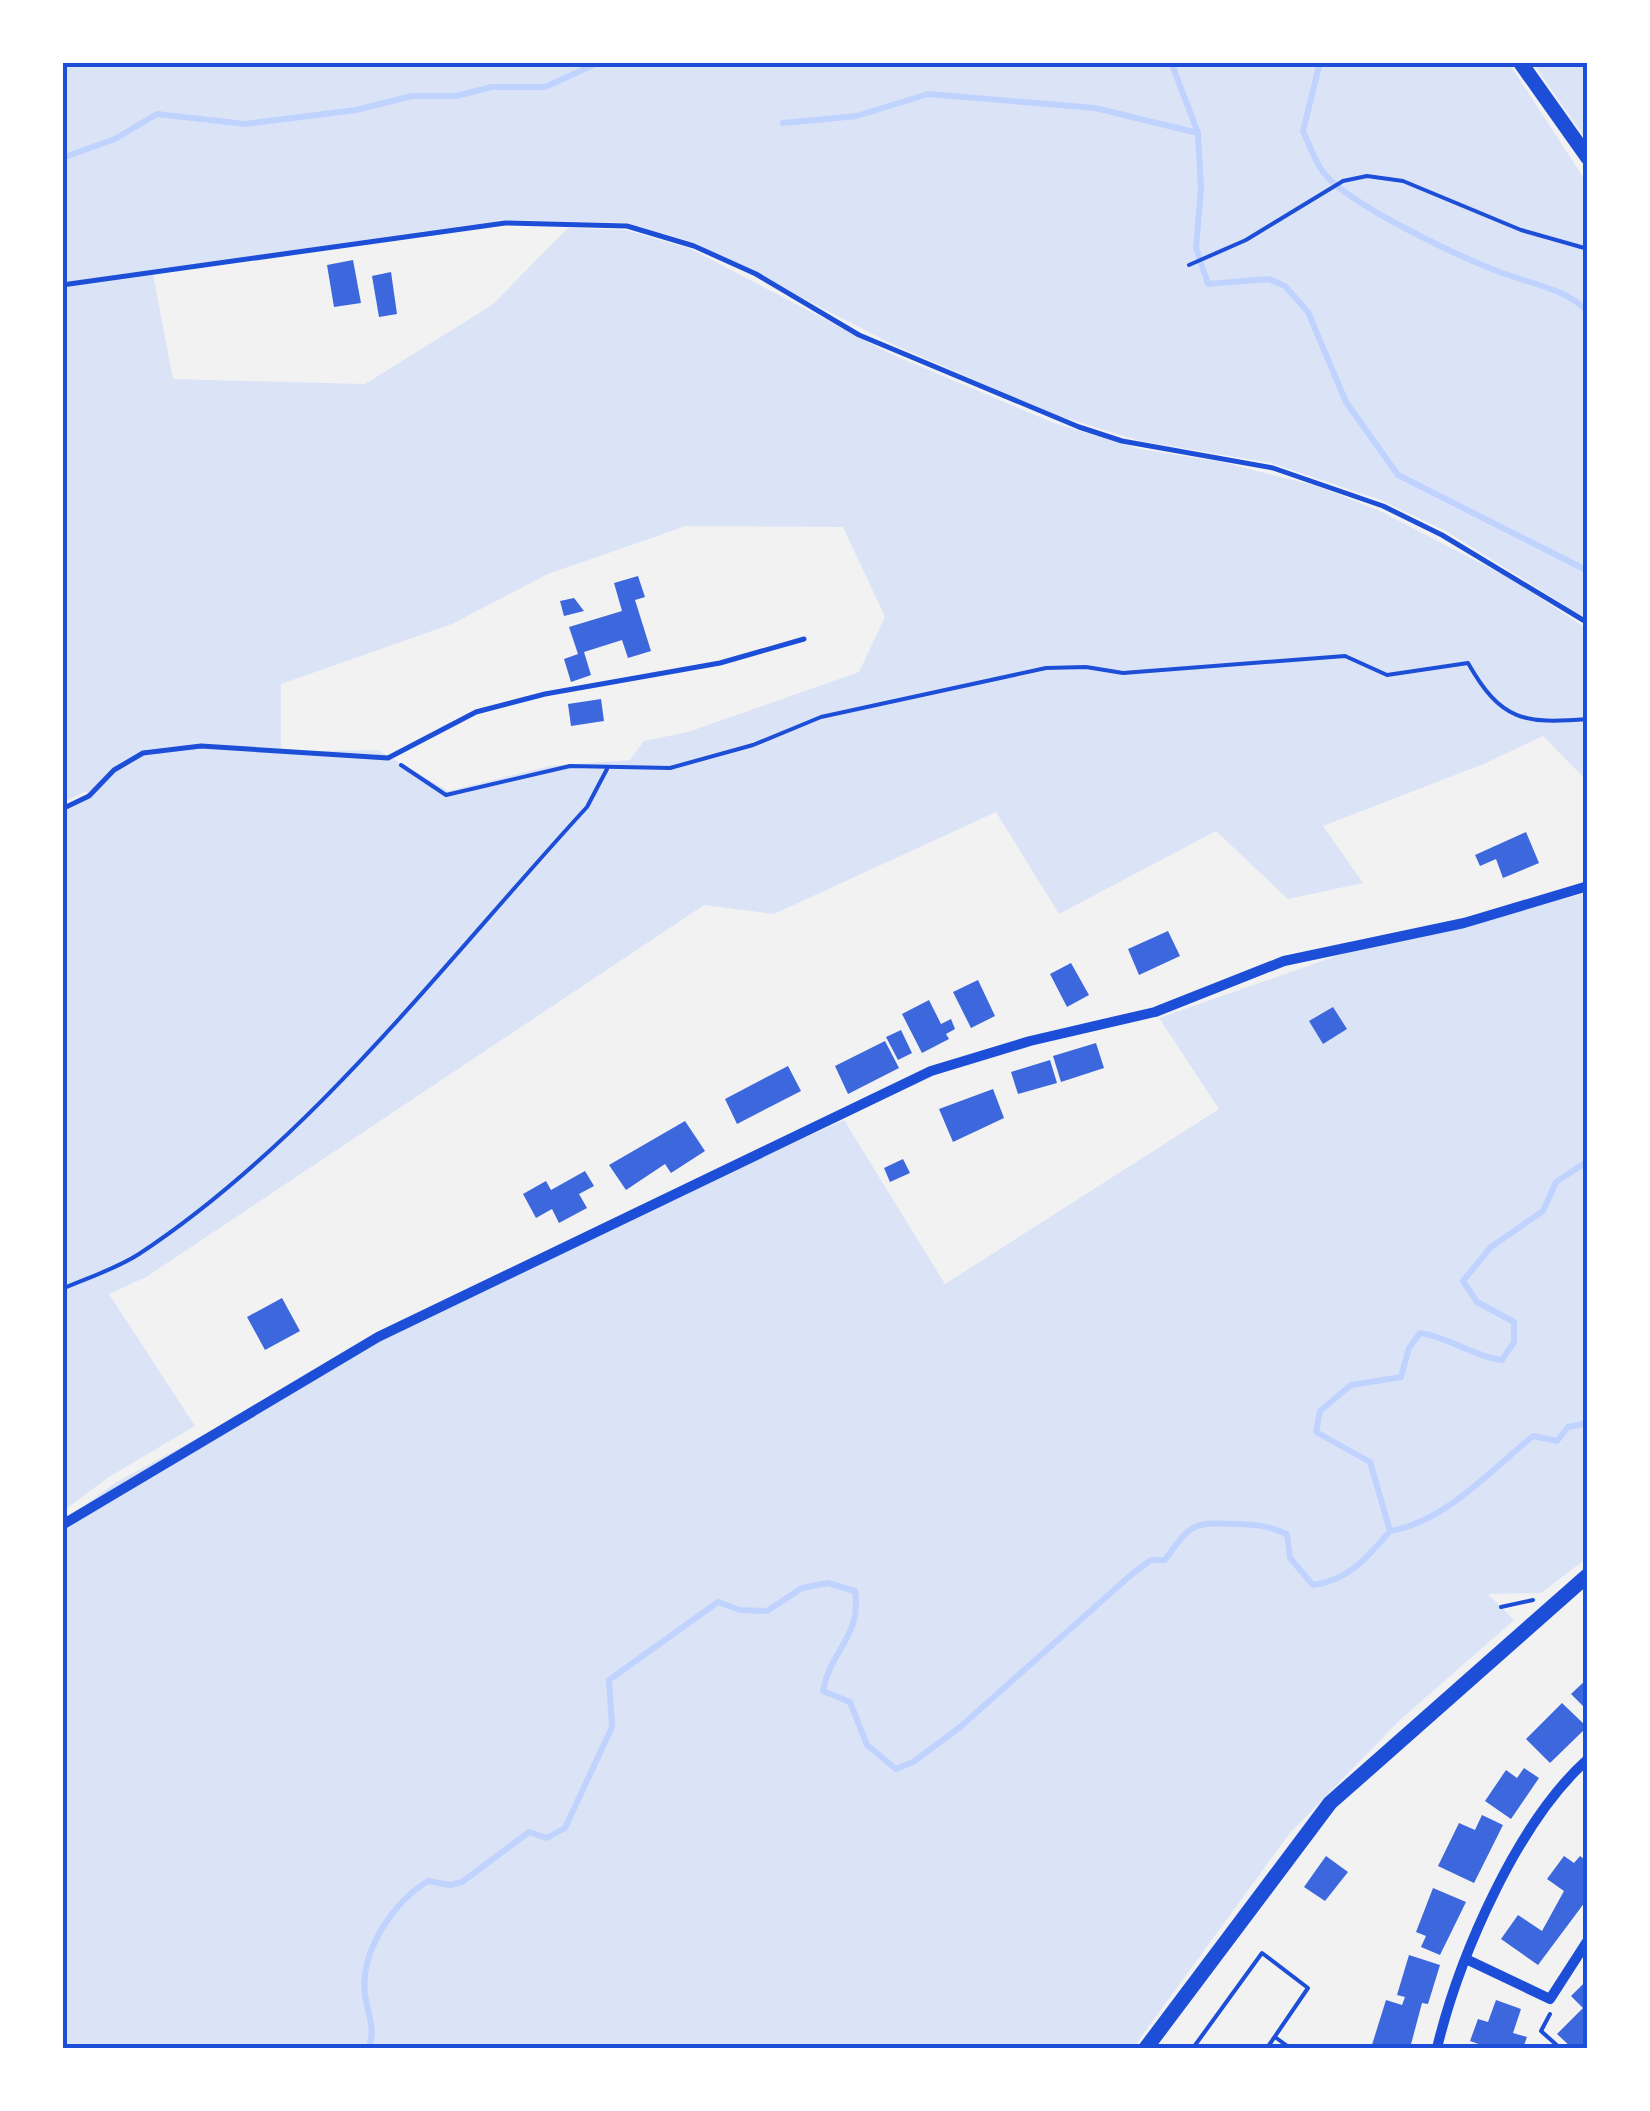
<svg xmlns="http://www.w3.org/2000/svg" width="1650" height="2111" font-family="Lato,sans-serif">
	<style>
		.green { fill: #dbe4f7; fill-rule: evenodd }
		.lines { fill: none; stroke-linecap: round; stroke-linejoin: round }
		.stream { stroke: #bfd3fe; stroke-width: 6 }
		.building { fill: #3d67dc }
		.path { stroke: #1d4ed8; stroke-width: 4 }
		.service { stroke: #1d4ed8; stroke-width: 5 }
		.minor { stroke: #1d4ed8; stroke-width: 10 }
		.primary { stroke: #1d4ed8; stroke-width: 15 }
		.neatline { fill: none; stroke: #1d4ed8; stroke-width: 4 }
	</style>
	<rect width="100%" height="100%" fill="#f2f2f2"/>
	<g class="green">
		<path d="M62,63H1509L1587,183V619L1446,531L1380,500L1271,463L1140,441L1056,415L894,345L695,243L627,223L504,220L63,283Z"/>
		<path d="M1533,63H1587V141Z"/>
		<path d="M568,228L626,230L691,249L891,354L1054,423L1140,449L1222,462L1317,486L1380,511L1515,581L1587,629V781L1543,736L1486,763L1323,826L1363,883L1288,899L1216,831L1059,914L996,812L774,914L704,905L146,1277L109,1294L195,1426L109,1477L63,1511L62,813L90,798L86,791L63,803V287L153,274L173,379L365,384L492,305ZM686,526L843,527L885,617L859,672L688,732L644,741L630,760L550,766L448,791L378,750L281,752V684L452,624L548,574Z"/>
		<path d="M1587,893V1558L1541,1593L1488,1594L1514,1620L1400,1720L1289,1834L1133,2048H63L62,1522L115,1483L379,1339L596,1233L844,1120L945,1284L1219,1109L1159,1018L1342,954Z"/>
	</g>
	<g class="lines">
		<g class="stream">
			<path d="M1171,62L1198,133L1201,189L1196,248L1208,284L1269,279L1285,286L1308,312L1346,402L1398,475L1588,571"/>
			<path d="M1320,62L1303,131C1309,144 1315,161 1323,172C1348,205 1464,259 1505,274C1533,284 1568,290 1588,312"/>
			<path d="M783,123L857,116L928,94L1095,108L1198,133"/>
			<path d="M62,158L115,139L157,114L245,124L356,110L412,96H456L492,87H545L600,62"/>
			<path d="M1390,1531C1445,1522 1491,1470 1533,1436L1557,1441L1568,1427L1588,1423"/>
			<path d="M368,2048C377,2031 367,2013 365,1994C360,1950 394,1902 428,1881L450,1885L462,1882L529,1832L547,1838L565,1828L612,1727L609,1680L718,1602L740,1610L767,1611L802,1588L828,1583L855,1591C862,1637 830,1650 823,1691L850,1702L867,1745L896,1769L913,1762L959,1728L1132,1574L1151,1560H1165C1193,1520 1194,1523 1239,1524C1259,1525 1269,1526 1287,1534L1290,1558L1313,1585C1349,1580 1368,1557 1390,1531L1370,1462L1316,1432L1320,1411L1351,1385L1401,1377L1409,1348L1420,1333C1449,1337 1472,1356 1502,1360L1514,1342V1322L1477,1302L1463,1281L1491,1247L1543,1211L1556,1182L1588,1161"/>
		</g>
	</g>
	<g class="building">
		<path d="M353,260L361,303L334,307L327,265Z"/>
		<path d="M391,272L397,314L379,317L372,276Z"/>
		<path d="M638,576L645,597L635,600L651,651L628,658L622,640L584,652L591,675L571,682L564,659L578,654L569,627L622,611L614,583Z"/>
		<path d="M574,598L584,611L564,616L560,601Z"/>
		<path d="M601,699L604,721L571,726L568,704Z"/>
		<path d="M1526,832L1539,863L1503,878L1496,859L1480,866L1475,855Z"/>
		<path d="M1168,931L1180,956L1139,975L1128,949Z"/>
		<path d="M1071,963L1089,995L1067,1007L1050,974Z"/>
		<path d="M978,980L995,1016L971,1028L953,992Z"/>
		<path d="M929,1000L941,1024L951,1019L955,1029L946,1034L949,1039L922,1053L902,1014Z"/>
		<path d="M1333,1007L1347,1029L1323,1044L1309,1021Z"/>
		<path d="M901,1030L912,1053L898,1060L886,1037Z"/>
		<path d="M885,1041L899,1068L848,1094L835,1066Z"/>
		<path d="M1096,1043L1104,1068L1061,1082L1053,1056Z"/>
		<path d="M1050,1060L1057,1083L1018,1094L1011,1072Z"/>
		<path d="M788,1066L801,1091L737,1124L725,1099Z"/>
		<path d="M993,1089L1004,1118L953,1142L939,1109Z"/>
		<path d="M685,1121L705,1151L671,1173L665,1164L626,1190L609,1165Z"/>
		<path d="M903,1159L910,1173L890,1182L884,1168Z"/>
		<path d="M585,1171L594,1186L579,1194L587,1208L559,1223L552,1209L536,1218L523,1194L546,1181L551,1190Z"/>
		<path d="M282,1298L300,1331L265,1350L247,1317Z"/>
		<path d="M1588,1678V1711L1571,1694Z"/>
		<path d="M1562,1703L1587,1727L1550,1763L1526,1739Z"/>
		<path d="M1524,1768L1539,1778L1511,1819L1485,1801L1506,1770L1517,1778Z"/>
		<path d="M1482,1815L1503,1825L1474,1883L1438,1866L1459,1823L1475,1830Z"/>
		<path d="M1326,1856L1348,1872L1325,1901L1304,1887Z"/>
		<path d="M1564,1856L1574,1863L1580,1856L1588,1862V1898L1538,1965L1501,1939L1518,1915L1542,1931L1564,1891L1547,1879Z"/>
		<path d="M1433,1888L1466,1902L1440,1955L1421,1947L1426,1936L1416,1932Z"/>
		<path d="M1409,1955L1440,1965L1428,2004L1422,2003L1410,2048H1371L1386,2000L1402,2005L1405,1997L1397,1995Z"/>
		<path d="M1585,1982L1588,2048H1572L1557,2034L1583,2008L1571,1996Z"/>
		<path d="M1496,2000L1521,2009L1513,2033L1527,2037L1523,2048H1490L1470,2041L1478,2019L1488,2022Z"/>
	</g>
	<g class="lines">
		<g class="path">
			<path d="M1189,265L1246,240L1343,181L1367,176L1403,181L1521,230L1588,249"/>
			<path d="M401,765L446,795L570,766L670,768L753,745L821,717L1046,668L1086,667L1123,673L1345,656L1387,675L1468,663C1501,721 1523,724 1588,719"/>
			<path d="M62,1289C87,1278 116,1269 139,1254C312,1140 447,959 587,807L607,769"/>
			<path d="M1501,1607L1533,1600"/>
			<path d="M1550,2014L1541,2031L1560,2048"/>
			<path d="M1275,2037L1290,2048"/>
			<path d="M1193,2048L1262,1953L1308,1988L1267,2048"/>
		</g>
		<g class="service">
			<path d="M62,285L505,223L627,226L694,246L756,274L859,335L1079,427L1122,441L1273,468L1383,506L1442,535L1588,623"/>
			<path d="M62,809L89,796L114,770L143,753L201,746L388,758L476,712L545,694L720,663L804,639"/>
		</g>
		<g class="minor">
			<path d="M62,1525L378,1337L931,1071L1030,1041L1155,1012L1284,961L1464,923L1588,886"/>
			<path d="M1468,1960L1550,1999L1588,1940"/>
			<path d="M1437,2048C1459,1957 1517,1822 1588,1759"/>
		</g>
		<g class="primary">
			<path d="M1520,62L1588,158"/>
			<path d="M1146,2048L1330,1803L1588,1575"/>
		</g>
	</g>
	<rect width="1650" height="2111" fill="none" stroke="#ffffff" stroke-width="130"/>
	<rect x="65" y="65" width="1520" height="1981" class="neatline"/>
</svg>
